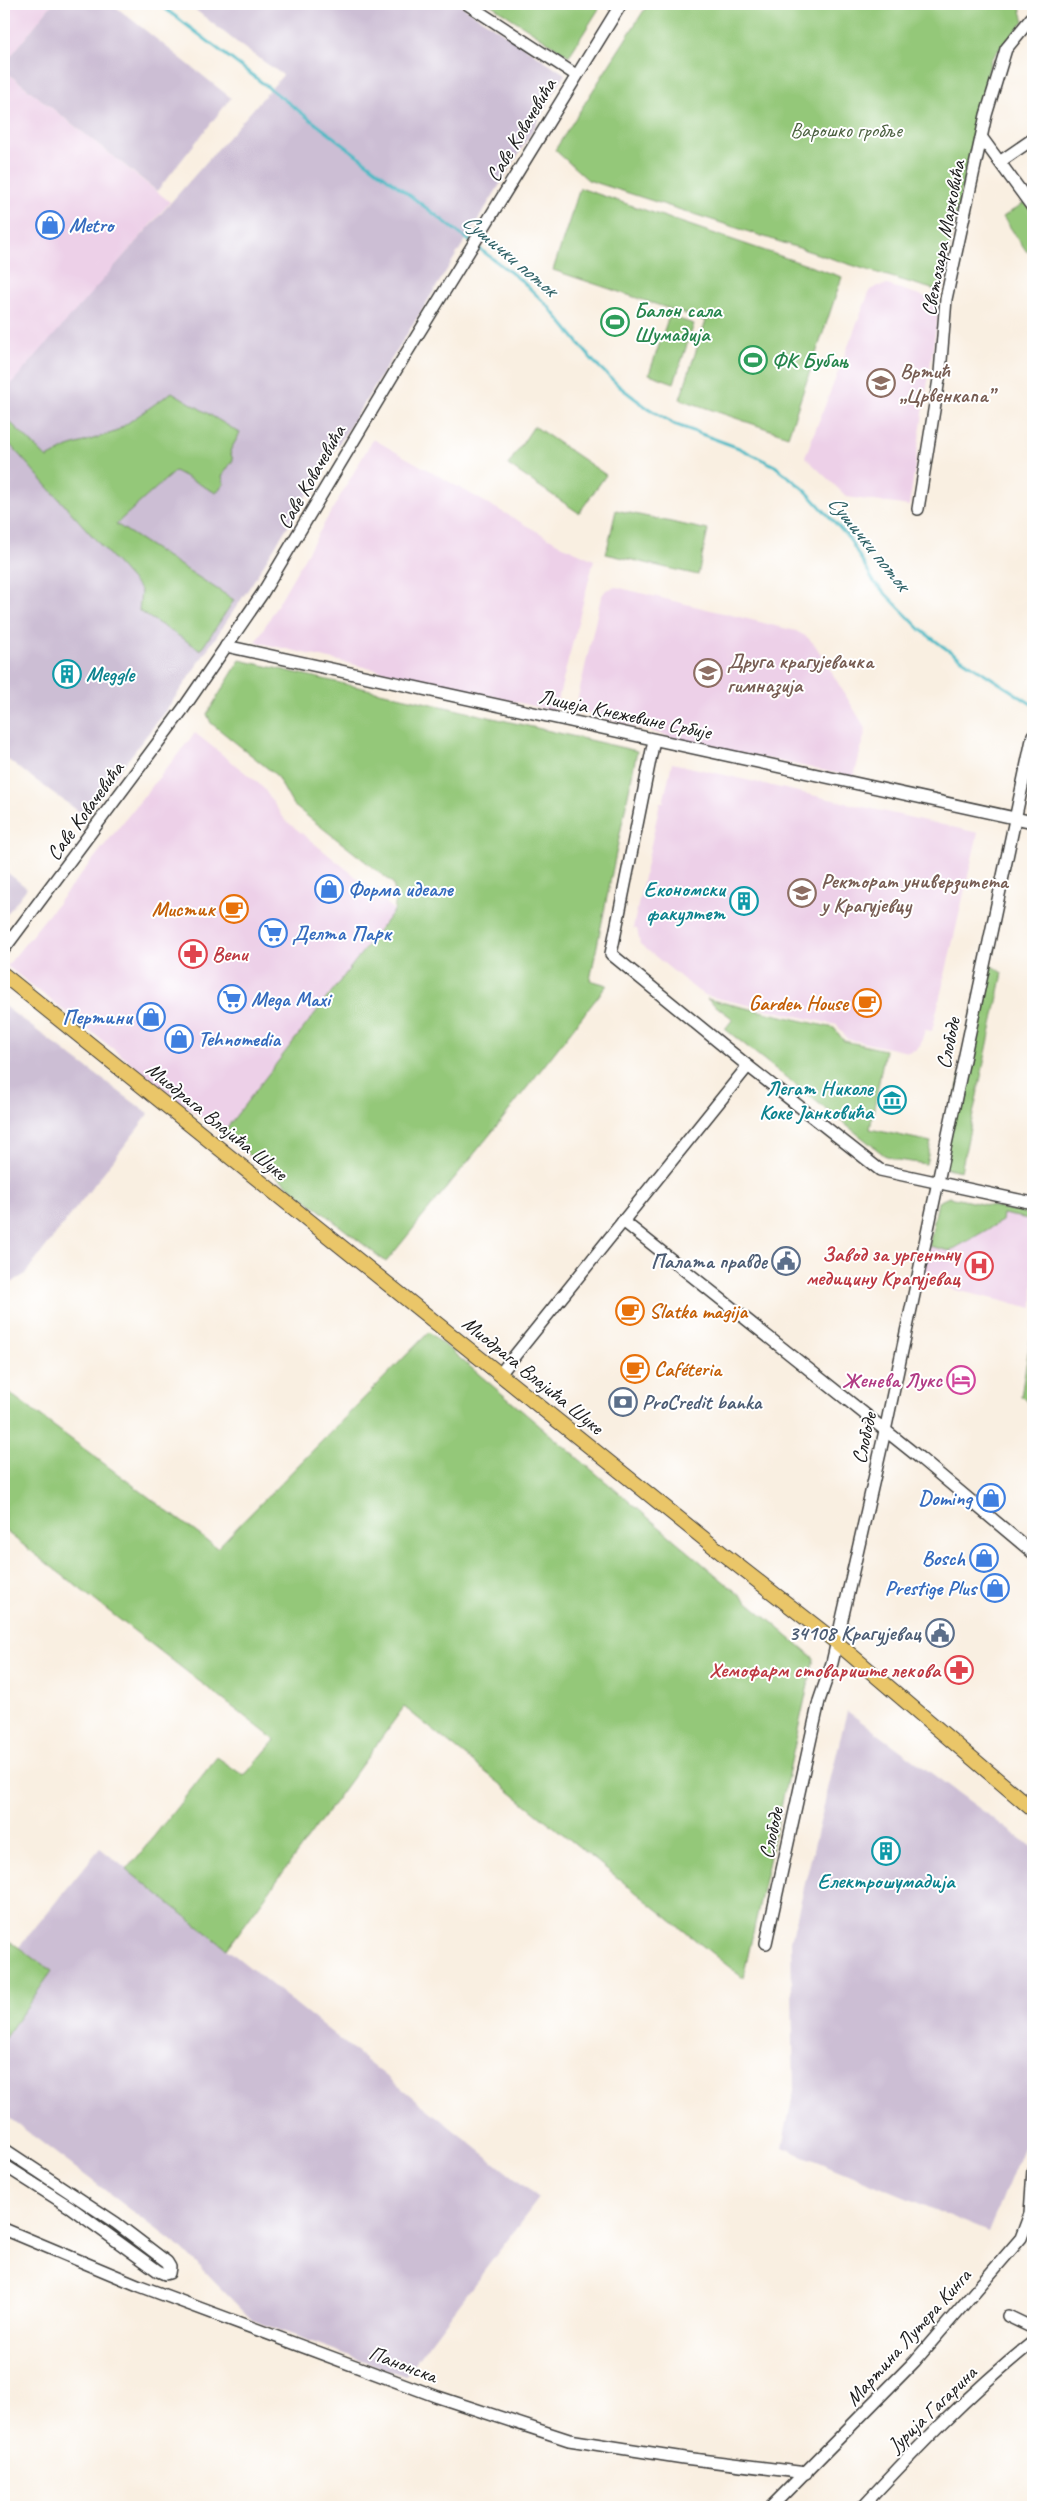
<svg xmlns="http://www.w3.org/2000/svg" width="1037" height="2511" font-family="Caveat,sans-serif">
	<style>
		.built { fill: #edd0e8 }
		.industrial { fill: #ccbed4 }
		.green { fill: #94c879; stroke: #58724a }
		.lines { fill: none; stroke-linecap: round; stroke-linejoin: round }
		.stream { stroke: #4bb9c4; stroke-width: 3 }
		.minor-casing { stroke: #3d3c3a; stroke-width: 14 }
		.major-casing { stroke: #3d3c3a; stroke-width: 16 }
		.minor { stroke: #fff; stroke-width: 11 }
		.major { stroke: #eac669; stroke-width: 14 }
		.labels { text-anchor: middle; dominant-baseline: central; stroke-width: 4; stroke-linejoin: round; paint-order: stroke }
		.street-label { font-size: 21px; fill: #1c1c1c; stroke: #fff }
		.park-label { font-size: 21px; fill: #4c6141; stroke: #fff }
		.shop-label { font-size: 21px; font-weight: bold; fill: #366cbe; stroke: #fff; text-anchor: start }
		.leisure-label { font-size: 21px; font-weight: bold; fill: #27864d; stroke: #fff; text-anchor: start }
		.education-label { font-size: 21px; font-weight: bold; fill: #785e54; stroke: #fff; text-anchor: start }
		.culture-label { font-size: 21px; font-weight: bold; fill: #0d838f; stroke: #fff; text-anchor: end }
		.food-label { font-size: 21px; font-weight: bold; fill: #c56008; stroke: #fff; text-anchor: end }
		.health-label { font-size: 21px; font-weight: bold; fill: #be3a42; stroke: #fff; text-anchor: end }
		.service-label { font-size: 21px; font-weight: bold; fill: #4e5e75; stroke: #fff; text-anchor: end }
		.hotel-label { font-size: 21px; font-weight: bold; fill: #b23c85; stroke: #fff; text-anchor: end }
		.water-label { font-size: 22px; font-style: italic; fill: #316368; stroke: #fff }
	</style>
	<rect width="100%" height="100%" fill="#fff"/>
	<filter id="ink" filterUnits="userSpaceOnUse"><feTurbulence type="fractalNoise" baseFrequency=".02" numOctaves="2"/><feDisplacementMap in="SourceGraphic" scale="10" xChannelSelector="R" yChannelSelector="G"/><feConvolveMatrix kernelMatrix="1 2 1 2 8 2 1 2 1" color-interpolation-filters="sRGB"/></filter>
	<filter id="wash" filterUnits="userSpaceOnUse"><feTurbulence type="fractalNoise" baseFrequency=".0096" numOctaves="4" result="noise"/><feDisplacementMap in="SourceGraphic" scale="20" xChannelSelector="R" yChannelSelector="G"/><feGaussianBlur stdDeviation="1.12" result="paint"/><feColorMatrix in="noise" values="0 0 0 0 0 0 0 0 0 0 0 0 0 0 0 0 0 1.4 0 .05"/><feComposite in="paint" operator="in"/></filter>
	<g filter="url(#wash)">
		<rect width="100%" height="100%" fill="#f9efe1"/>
		<g class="built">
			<path d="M4,4H52L4,65Z"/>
			<path d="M4,70L170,202L4,396Z"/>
			<path d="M887,285L936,300L939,308L909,506L847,497L805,457L870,290L878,286Z"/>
			<path d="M373,439L563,546L594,560L555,711L256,642Z"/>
			<path d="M616,587L796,631L807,637L815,645L866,729L854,777L684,741L584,712L578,707L577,702L601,597L606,590Z"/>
			<path d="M195,733L262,786L285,820L380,896L394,911L222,1134L7,966Z"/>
			<path d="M672,763L978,833L932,1031L925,1030L920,1045L915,1050L908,1052L847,1039L837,1025L707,996L698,991L640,944L637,929L633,928L660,803H663Z"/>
			<path d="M1003,1214L1033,1220V1308L921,1282L929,1246Z"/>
		</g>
		<g class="industrial">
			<path d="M52,4H112L231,98L157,191L4,70V65Z"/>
			<path d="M188,4H459L565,74L517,157L251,585L172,702L85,816L4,757V392L283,75L244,48Z"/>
			<path d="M4,870L27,888L4,918Z"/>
			<path d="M4,1006L149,1114L24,1275L4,1287Z"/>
			<path d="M4,1700L13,1707L4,1721Z"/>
			<path d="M847,1711L1033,1848V2123L989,2232L782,2147L794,2090L791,1941Z"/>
			<path d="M100,1848L539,2198L405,2376L252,2320L180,2247L4,2114V2039L52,1971L19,1947Z"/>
		</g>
		<g class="green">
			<path d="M490,4H602L569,56Z"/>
			<path d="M648,4H1019L1024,21L991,59L939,291L864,269L588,180L555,150Z"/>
			<path d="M580,188L842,277L788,436L680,399L706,321L553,270Z"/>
			<path d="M1025,202L1033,214V248L1027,252L1003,217Z"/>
			<path d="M669,316L694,324L674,383L649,374Z"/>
			<path d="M172,392L240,433L230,451L233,460L222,476L224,484L216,493L175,471L116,524L234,600L201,650L139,611L141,590L4,438V409L7,419L47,458L68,447L115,432Z"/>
			<path d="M534,426L606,475L579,513L508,465Z"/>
			<path d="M616,510L708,530L698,575L606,554Z"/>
			<path d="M240,660L637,751L590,980L607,985L501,1121L386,1262L222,1134L394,911L396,899L393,883L293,805L276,775L211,723L207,714Z"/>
			<path d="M984,961L1003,973L961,1171L941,1167Z"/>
			<path d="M707,999L834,1028L844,1041L885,1050L870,1129L931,1142L926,1164L897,1160L884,1155L725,1029L733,1019Z"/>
			<path d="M949,1197L1033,1215V1220L1003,1214L1002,1221L950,1251L929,1246L938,1202Z"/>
			<path d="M1033,1323V1408L1021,1396Z"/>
			<path d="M429,1332L814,1658L743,1978L404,1707L227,1949L127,1870L217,1757L244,1776L275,1740L4,1530V1389L217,1548Z"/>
			<path d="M4,1937L52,1971L4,2039Z"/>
		</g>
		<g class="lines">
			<g class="stream">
				<path d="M159,4L471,242"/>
				<path d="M476,246L522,281L549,307L594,362L620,387L646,407L674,424L739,448L775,466L805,490L849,538L874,582L921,630L945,648L1033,705"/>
			</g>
		</g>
	</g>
	<g filter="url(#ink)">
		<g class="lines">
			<defs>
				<g id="minor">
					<path d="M467,4L576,75"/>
					<path d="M982,138L1033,208"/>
					<path d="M1001,161L1033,139"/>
					<path d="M918,509L940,373L946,299L986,115L1006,49L1033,16"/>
					<path d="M226,646L1033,822"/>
					<path d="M654,740L611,954L748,1066"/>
					<path d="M4,949L183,709L262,594L396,370L621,4"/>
					<path d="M623,1221L920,1458L1033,1553"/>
					<path d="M500,1374L748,1066L880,1170L1033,1203"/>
					<path d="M766,1943L819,1701L832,1663L885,1431L1033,735"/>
					<path d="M4,2149L116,2223L167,2262L170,2267L169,2273L165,2274L158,2271L70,2207L4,2165"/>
					<path d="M4,2229L140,2286L438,2397L569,2440L684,2458L806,2473"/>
					<path d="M1008,2316L1033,2328"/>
					<path d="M771,2507L915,2361L1021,2238L1030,2214L1033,2170"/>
					<path d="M862,2507C916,2449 971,2391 1033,2342"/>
				</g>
				<path id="major" d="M4,975L723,1554L836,1642L1033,1810"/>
			</defs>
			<use href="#minor" class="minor-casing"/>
			<use href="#major" class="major-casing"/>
			<use href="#minor" class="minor"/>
			<use href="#major" class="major"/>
		</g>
	</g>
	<defs>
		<symbol id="shop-ring" viewBox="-11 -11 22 22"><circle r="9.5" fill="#fff" stroke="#3f7fe0" stroke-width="1.5"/><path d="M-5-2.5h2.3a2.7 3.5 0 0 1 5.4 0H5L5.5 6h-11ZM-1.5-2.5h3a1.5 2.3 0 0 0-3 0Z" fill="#3f7fe0"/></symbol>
		<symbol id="stadium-ring" viewBox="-11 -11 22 22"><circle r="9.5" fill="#fff" stroke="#2e9e5b" stroke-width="1.5"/><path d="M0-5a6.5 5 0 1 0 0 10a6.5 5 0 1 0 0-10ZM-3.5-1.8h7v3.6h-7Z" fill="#2e9e5b"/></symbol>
		<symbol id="school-ring" viewBox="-11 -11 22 22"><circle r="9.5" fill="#fff" stroke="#8d6e63" stroke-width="1.5"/><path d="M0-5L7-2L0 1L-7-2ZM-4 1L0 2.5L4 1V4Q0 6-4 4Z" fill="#8d6e63"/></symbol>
		<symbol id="building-ring" viewBox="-11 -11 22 22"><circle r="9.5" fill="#fff" stroke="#0f9aa8" stroke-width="1.5"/><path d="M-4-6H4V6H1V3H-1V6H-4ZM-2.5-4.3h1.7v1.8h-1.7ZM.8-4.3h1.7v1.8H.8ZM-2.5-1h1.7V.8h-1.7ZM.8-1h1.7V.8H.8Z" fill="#0f9aa8"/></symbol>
		<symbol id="university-ring" viewBox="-11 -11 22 22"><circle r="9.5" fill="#fff" stroke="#8d6e63" stroke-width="1.5"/><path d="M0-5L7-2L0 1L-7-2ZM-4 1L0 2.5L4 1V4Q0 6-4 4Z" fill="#8d6e63"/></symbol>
		<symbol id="cafe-ring" viewBox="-11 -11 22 22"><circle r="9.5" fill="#fff" stroke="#e8710a" stroke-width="1.5"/><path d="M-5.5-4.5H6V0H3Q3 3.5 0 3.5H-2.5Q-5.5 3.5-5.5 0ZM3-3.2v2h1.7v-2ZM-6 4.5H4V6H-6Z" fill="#e8710a"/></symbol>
		<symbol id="supermarket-ring" viewBox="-11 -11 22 22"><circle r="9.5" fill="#fff" stroke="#3f7fe0" stroke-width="1.5"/><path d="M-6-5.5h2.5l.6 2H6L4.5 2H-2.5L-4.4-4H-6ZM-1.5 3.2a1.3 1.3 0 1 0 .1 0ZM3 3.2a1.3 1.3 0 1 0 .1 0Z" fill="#3f7fe0"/></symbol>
		<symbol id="pharmacy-ring" viewBox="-11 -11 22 22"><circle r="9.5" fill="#fff" stroke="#e0444e" stroke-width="1.5"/><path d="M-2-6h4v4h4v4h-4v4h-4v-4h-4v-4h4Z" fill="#e0444e"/></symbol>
		<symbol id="museum-ring" viewBox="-11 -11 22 22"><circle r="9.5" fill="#fff" stroke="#0f9aa8" stroke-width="1.5"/><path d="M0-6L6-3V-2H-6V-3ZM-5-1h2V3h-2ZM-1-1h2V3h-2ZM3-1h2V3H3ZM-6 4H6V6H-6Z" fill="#0f9aa8"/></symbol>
		<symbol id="civic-ring" viewBox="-11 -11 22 22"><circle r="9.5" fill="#fff" stroke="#5c6f8a" stroke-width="1.5"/><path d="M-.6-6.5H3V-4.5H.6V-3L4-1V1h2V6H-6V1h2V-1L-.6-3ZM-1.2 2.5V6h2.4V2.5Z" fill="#5c6f8a"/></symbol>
		<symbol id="hospital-ring" viewBox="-11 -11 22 22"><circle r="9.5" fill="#fff" stroke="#e0444e" stroke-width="1.5"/><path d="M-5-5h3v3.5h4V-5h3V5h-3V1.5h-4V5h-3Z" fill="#e0444e"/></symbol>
		<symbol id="hotel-ring" viewBox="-11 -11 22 22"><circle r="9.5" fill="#fff" stroke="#d1479c" stroke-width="1.5"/><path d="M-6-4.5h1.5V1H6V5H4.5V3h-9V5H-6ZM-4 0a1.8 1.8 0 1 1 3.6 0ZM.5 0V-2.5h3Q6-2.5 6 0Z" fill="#d1479c"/></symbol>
		<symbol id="bank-ring" viewBox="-11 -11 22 22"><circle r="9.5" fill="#fff" stroke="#5c6f8a" stroke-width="1.5"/><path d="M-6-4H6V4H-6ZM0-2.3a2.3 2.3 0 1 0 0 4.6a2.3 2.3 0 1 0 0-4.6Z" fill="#5c6f8a"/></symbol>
	</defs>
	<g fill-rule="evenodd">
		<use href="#shop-ring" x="34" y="209" width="32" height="32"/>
		<use href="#stadium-ring" x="599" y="306" width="32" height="32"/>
		<use href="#stadium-ring" x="737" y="344" width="32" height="32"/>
		<use href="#school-ring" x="865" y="367" width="32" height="32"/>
		<use href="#school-ring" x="692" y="657" width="32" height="32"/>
		<use href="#building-ring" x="51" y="658" width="32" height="32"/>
		<use href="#shop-ring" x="313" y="873" width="32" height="32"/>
		<use href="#university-ring" x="786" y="877" width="32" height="32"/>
		<use href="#building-ring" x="728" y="885" width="32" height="32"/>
		<use href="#cafe-ring" x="218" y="893" width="32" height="32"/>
		<use href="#supermarket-ring" x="257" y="917" width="32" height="32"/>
		<use href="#pharmacy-ring" x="177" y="938" width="32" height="32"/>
		<use href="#supermarket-ring" x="216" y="983" width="32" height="32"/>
		<use href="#cafe-ring" x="851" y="987" width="32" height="32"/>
		<use href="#shop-ring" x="135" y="1001" width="32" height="32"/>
		<use href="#shop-ring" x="163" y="1023" width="32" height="32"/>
		<use href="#museum-ring" x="876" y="1084" width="32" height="32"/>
		<use href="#civic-ring" x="770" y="1245" width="32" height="32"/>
		<use href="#hospital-ring" x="963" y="1250" width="32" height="32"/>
		<use href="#cafe-ring" x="614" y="1295" width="32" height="32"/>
		<use href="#cafe-ring" x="619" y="1353" width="32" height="32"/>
		<use href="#hotel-ring" x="945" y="1364" width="32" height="32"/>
		<use href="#bank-ring" x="607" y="1386" width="32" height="32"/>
		<use href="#shop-ring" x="975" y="1482" width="32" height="32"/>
		<use href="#shop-ring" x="968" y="1542" width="32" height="32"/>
		<use href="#shop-ring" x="979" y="1572" width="32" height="32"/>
		<use href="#civic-ring" x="924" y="1617" width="32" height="32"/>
		<use href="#pharmacy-ring" x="943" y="1654" width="32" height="32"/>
		<use href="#building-ring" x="870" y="1835" width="32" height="32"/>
	</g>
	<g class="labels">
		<g class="street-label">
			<text transform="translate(521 130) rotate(-59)">Саве Ковачевића</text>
			<text transform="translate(943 238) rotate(-79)">Светозара Марковића</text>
			<text transform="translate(311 477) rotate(-60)">Саве Ковачевића</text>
			<text transform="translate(625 714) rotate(12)">Лицеја Кнежевине Србије</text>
			<text transform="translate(85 811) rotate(-54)">Саве Ковачевића</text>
			<text transform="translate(948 1043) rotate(-78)">Слободе</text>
			<text transform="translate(217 1121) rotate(39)">Миодрага Влајића Шуке</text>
			<text transform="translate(533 1375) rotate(39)">Миодрага Влајића Шуке</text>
			<text transform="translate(864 1438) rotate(-77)">Слободе</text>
			<text transform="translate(771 1833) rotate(-78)">Слободе</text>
			<text transform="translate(908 2337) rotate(-48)">Мартина Лутера Кинга</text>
			<text transform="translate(403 2364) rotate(21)">Панонска</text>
			<text transform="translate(932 2409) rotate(-44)">Јурија Гагарина</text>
		</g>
		<g class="park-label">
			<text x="846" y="130">Варошко гробље</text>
		</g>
		<g class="shop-label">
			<text x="69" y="225">Metro</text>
			<text x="348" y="889">Форма идеале</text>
			<text x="292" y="933">Делта Парк</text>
			<text x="251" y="999">Mega Maxi</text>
			<text x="132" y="1017" text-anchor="end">Пертини</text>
			<text x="198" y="1039">Tehnomedia</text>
			<text x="972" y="1498" text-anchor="end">Doming</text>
			<text x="965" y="1558" text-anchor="end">Bosch</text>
			<text x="976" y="1588" text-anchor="end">Prestige Plus</text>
		</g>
		<g class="leisure-label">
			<text x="634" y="310">Балон сала<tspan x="634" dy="24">Шумадија</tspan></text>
			<text x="772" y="360">ФК Бубањ</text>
		</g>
		<g class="education-label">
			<text x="900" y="371">Вртић<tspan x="900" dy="24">„Црвенкапа”</tspan></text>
			<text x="727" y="661">Друга крагујевачка<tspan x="727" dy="24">гимназија</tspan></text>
			<text x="821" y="881">Ректорат универзитета<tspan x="821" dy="24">у Крагујевцу</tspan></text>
		</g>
		<g class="culture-label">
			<text x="86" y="674" text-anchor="start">Meggle</text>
			<text x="725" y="889">Економски<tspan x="725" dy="24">факултет</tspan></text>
			<text x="873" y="1088">Легат Николе<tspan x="873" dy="24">Коке Јанковића</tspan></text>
			<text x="886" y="1881" text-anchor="middle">Електрошумадија</text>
		</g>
		<g class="food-label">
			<text x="215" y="909">Мистик</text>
			<text x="848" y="1003">Garden House</text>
			<text x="649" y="1311" text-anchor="start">Slatka magija</text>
			<text x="654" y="1369" text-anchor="start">Caféteria</text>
		</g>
		<g class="health-label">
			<text x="212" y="954" text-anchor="start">Benu</text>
			<text x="960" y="1254">Завод за ургентну<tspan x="960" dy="24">медицину Крагујевац</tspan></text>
			<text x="940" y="1670">Хемофарм стовариште лекова</text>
		</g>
		<g class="service-label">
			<text x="767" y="1261">Палата правде</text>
			<text x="642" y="1402" text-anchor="start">ProCredit banka</text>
			<text x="921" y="1633">34108 Крагујевац</text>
		</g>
		<g class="hotel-label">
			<text x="942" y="1380">Женева Лукс</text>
		</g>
		<g class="water-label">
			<text transform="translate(510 255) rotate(40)">Сушички поток</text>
			<text transform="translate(869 543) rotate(51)">Сушички поток</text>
		</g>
	</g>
	<rect width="1037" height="2511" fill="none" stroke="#fff" stroke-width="20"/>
</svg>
